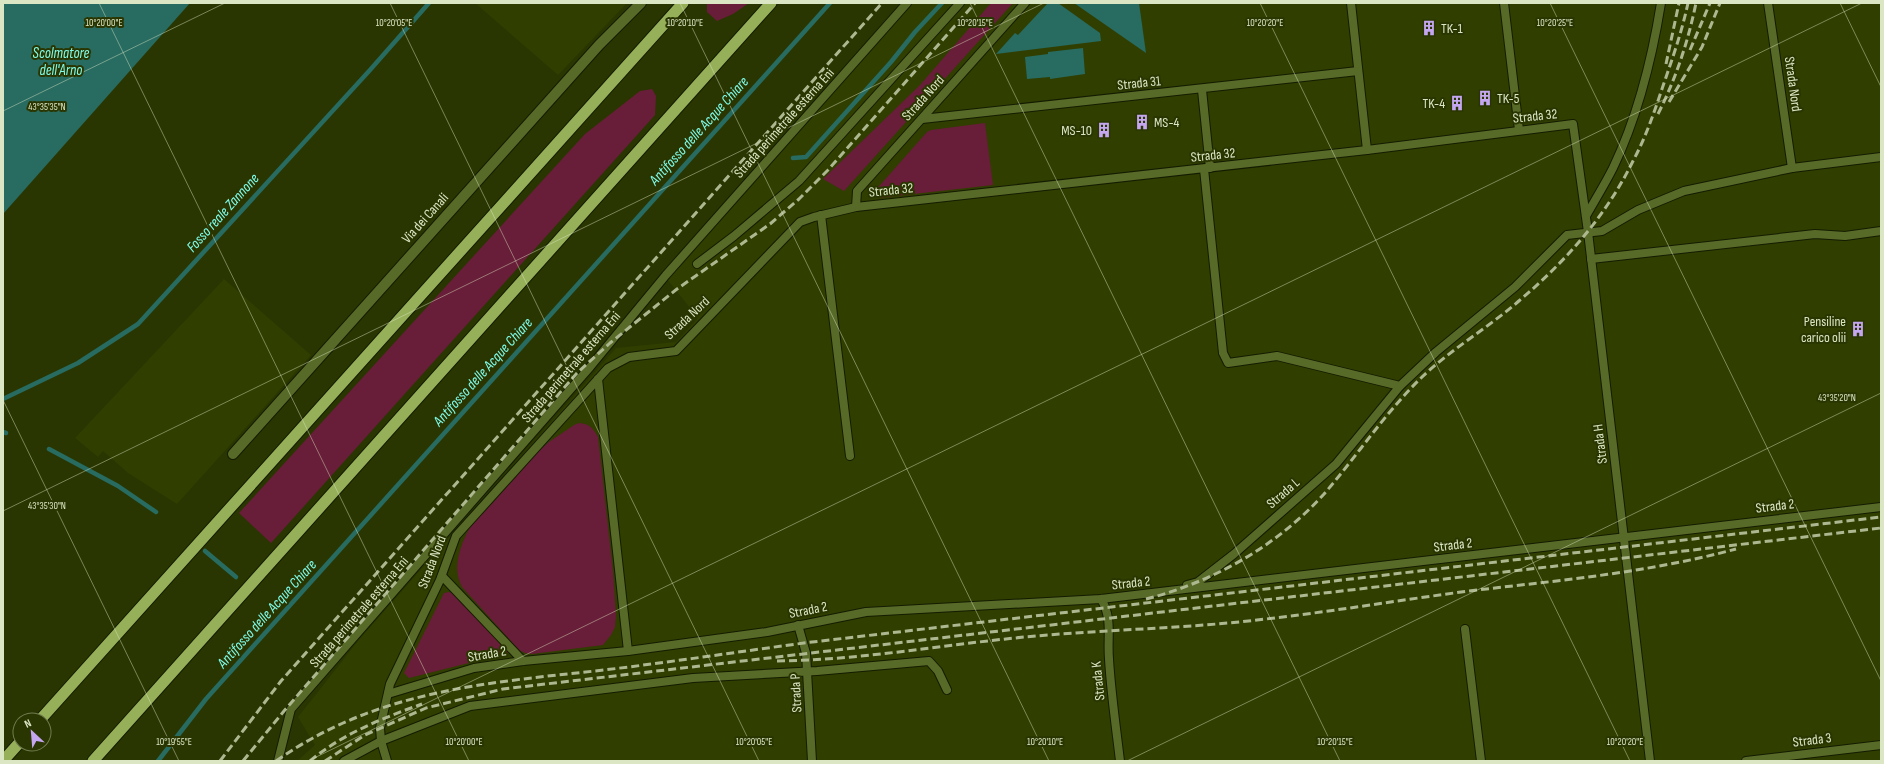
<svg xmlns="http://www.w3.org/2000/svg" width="1884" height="764" font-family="'Sofia Sans Condensed',sans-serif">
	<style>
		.built { fill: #303e00 }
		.green { fill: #681d38 }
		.water { fill: #276b61 }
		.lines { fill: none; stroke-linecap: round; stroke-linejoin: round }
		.stream { stroke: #276b61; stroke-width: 4.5 }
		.service-casing { stroke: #141c00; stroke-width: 10 }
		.minor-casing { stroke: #141c00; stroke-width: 12 }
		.trunk-casing { stroke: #141c00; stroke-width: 13 }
		.service { stroke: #586a28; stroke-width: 8 }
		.minor { stroke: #586a28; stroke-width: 10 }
		.trunk { stroke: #96b05a; stroke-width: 11 }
		.rail { stroke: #adb891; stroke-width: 3; stroke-dasharray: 8 4; stroke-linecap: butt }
		.ticks { fill: none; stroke: #dbe6c4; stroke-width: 1; stroke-opacity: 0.45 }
		.labels { text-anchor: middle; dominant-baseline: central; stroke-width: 4; stroke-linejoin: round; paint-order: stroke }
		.poi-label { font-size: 14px; fill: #dbe6c4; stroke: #2a3601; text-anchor: start }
		.street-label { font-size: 14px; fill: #dbe6c4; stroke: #2a3601 }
		.water-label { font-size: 15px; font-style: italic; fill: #7ffdea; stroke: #2a3601 }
		.ticks-label { font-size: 10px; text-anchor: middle; fill: #dbe6c4; stroke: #2a3601; stroke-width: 4; stroke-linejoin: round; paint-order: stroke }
	</style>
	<rect width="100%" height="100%" fill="#2a3601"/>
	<g class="built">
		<path d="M475,3H627L558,75Z"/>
		<path d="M913,3H1881V761H297L315,745L298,717L358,641L616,348L676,342L698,318L667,279Z"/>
		<path d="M224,279L311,355L177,504L128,473L103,451L98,457L75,438Z"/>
	</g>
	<g class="green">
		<path d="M707,3H749L733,14L717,21L707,12Z"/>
		<path d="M991,3H1013L844,191L823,179L920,85Z"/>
		<path d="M652,89L656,96L655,115L271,543L239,513L585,134L640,91Z"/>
		<path d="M985,123L993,185L878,198L873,196V193L927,132L931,130Z"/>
		<path d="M579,423C590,424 593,428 598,437L613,572L616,616L615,627L611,635L603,645L532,654L525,653L519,650L462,587C453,571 458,552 466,535C472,522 485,511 495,500C512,481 529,458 549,442C557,436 566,431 574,425Z"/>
		<path d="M449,592L455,594L508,653L409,678L404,673L444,593Z"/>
	</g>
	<g class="water">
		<path d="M3,3H190L3,214Z"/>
		<path d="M1048,3H1058L1100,33L1101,41L996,54L1015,33L1018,35Z"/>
		<path d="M1074,3H1139L1146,53Z"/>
		<path d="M1083,48L1085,74L1050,79V77L1027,79L1025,57L1048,54V52Z"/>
	</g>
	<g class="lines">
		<g class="stream">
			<path d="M793,158L806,157L891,62L915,32L942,3"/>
			<path d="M3,399L78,363L138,324L370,70L429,3"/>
			<path d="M3,432L6,433"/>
			<path d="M49,449L118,486L156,512"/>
			<path d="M205,551L236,577"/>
			<path d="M158,761L206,699L830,3"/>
		</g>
		<defs>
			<g id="service">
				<path d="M1351,3L1367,150"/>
				<path d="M1504,3L1519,130"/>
				<path d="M1768,3L1792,168"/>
				<path d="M1202,90L1210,168"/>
				<path d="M922,119L1358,71"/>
				<path d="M1204,169L1223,353L1228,363L1277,356L1400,386L1436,352L1515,287L1567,235L1602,231L1638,210L1684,191L1792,168L1881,157"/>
				<path d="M856,207L1367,150L1573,124L1588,232L1650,761"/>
				<path d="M821,215L850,456"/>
				<path d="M1586,216C1595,200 1605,184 1613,168C1638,116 1652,59 1661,3"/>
				<path d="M1591,259L1815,234L1845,236L1881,231"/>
				<path d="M697,264L734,236L799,181L960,3"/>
				<path d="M598,379L628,651"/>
				<path d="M442,576L523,661"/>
				<path d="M1187,585L1198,582L1234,554L1336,464L1400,386"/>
				<path d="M1101,599C1113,618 1107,638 1109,659C1111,693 1116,727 1120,761"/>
				<path d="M798,625L806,653L812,761"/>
				<path d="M1465,629L1481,761"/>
				<path d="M388,694L474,668L523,661L628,651L767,632L866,612L1101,599L1881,507"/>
				<path d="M278,761L291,709L590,367L666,275L907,3"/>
				<path d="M344,761L381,741L470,706L693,678L817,671L929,661L938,671L947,690"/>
				<path d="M387,761L381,741L380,728L390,684L440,580L456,536L608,368L629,357L676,351L800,222L814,217L856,207L857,191L1025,3"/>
				<path d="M1746,761L1881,745"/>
			</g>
			<path id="minor" d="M233,454L599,45L641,3"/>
			<g id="trunk">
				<path d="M40,720L683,3"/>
				<path d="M3,761L20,742"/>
				<path d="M93,761L771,3"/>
			</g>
		</defs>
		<use href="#service" class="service-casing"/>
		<use href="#minor" class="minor-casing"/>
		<use href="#trunk" class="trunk-casing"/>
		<use href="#service" class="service"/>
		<use href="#minor" class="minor"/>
		<use href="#trunk" class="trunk"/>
		<g class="rail">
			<path d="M1690,50L1710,3"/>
			<path d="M1666,64L1679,3"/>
			<path d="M1669,102L1702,47L1720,3"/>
			<path d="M1658,114C1676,78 1688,42 1696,3"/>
			<path d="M1146,599C1213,582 1277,546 1324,494C1357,456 1385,413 1421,378C1451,349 1488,328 1520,300C1566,261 1606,216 1633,161C1646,137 1655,110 1664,83C1673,57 1682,31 1688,3"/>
			<path d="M777,661C868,660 957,642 1048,635C1120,629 1193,628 1266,619C1336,611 1406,599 1477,590C1564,580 1651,572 1736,549"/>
			<path d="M220,761L281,681L882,3"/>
			<path d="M243,761L284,711L577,373L610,343L677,289L770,224L799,199L828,170L975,3"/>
			<path d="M276,761C377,690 486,683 604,670C671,662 737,652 804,643L1881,517"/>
			<path d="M310,761C342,734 383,718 422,704"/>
			<path d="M325,761L365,735L426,708L503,689L1881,528"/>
		</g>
	</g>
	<path class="ticks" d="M99,3L469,761M390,3L759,761M680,3L1049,761M970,3L1340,761M1260,3L1630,761M1550,3L1881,681M1840,3L1881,87M3,111L225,3M3,400L179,761M3,511L1044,3M308,761L1862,3M1127,761L1881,393"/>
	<defs>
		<symbol id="building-bare" viewBox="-9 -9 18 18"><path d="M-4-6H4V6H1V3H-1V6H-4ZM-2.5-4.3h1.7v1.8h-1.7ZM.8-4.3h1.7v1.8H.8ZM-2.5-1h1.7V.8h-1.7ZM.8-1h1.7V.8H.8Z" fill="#c5a7f1" stroke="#2a3601" stroke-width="2.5" paint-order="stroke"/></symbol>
	</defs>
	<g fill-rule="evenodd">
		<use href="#building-bare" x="1418" y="17" width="22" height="22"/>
		<use href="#building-bare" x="1474" y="87" width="22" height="22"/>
		<use href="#building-bare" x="1446" y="92" width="22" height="22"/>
		<use href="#building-bare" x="1131" y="111" width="22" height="22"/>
		<use href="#building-bare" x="1093" y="119" width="22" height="22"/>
		<use href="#building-bare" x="1847" y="318" width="22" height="22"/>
	</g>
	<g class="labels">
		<g class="poi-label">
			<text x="1441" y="28">TK-1</text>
			<text x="1497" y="98">TK-5</text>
			<text x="1445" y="103" text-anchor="end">TK-4</text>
			<text x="1154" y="122">MS-4</text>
			<text x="1092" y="130" text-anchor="end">MS-10</text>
			<text x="1846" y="321" text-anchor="end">Pensiline<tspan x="1846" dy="16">carico olii</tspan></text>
		</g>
		<g class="street-label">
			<text transform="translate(1139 83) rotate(-6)">Strada 31</text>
			<text transform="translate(1793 84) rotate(82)">Strada Nord</text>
			<text transform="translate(923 98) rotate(-48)">Strada Nord</text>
			<text transform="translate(1535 116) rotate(-6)">Strada 32</text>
			<text transform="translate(784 123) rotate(-48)">Strada perimetrale esterna Eni</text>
			<text transform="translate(1213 155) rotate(-6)">Strada 32</text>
			<text transform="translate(891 190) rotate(-6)">Strada 32</text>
			<text transform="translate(425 218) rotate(-48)">Via dei Canali</text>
			<text transform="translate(687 318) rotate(-43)">Strada Nord</text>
			<text transform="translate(571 367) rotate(-49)">Strada perimetrale esterna Eni</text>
			<text transform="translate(1600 444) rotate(-97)">Strada H</text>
			<text transform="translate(1283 493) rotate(-41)">Strada L</text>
			<text transform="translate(1775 506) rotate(-7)">Strada 2</text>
			<text transform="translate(1453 545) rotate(-7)">Strada 2</text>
			<text transform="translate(432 562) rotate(-69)">Strada Nord</text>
			<text transform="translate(1131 583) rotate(-6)">Strada 2</text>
			<text transform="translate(808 610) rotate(-11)">Strada 2</text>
			<text transform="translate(359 612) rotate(-49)">Strada perimetrale esterna Eni</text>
			<text transform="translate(487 654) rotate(-10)">Strada 2</text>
			<text transform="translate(1098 681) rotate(-96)">Strada K</text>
			<text transform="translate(796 693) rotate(-93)">Strada P</text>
			<text transform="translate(1812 740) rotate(-7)">Strada 3</text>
		</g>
		<g class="water-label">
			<text x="61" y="53">Scolmatore<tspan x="61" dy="17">dell'Arno</tspan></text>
			<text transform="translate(699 131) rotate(-48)">Antifosso delle Acque Chiare</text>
			<text transform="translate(223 213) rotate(-48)">Fosso reale Zannone</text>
			<text transform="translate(483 372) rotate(-48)">Antifosso delle Acque Chiare</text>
			<text transform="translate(267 614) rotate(-48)">Antifosso delle Acque Chiare</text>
		</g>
	</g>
	<g class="ticks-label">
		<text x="104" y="26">10°20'00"E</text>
		<text x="394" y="26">10°20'05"E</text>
		<text x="685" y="26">10°20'10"E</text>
		<text x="975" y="26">10°20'15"E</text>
		<text x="1265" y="26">10°20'20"E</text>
		<text x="1555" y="26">10°20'25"E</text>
		<text x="47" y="110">43°35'35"N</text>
		<text x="1837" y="401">43°35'20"N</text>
		<text x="47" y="509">43°35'30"N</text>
		<text x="174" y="745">10°19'55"E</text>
		<text x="464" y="745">10°20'00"E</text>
		<text x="754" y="745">10°20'05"E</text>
		<text x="1045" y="745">10°20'10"E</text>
		<text x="1335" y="745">10°20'15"E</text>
		<text x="1625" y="745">10°20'20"E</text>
	</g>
	<rect width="1884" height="764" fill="none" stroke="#dbe6c4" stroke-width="8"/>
	<g transform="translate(32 732) rotate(334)"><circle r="19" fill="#2a3601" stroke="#717c4f"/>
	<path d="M0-3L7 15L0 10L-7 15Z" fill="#c5a7f1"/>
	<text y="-6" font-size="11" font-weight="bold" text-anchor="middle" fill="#dbe6c4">N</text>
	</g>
</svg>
